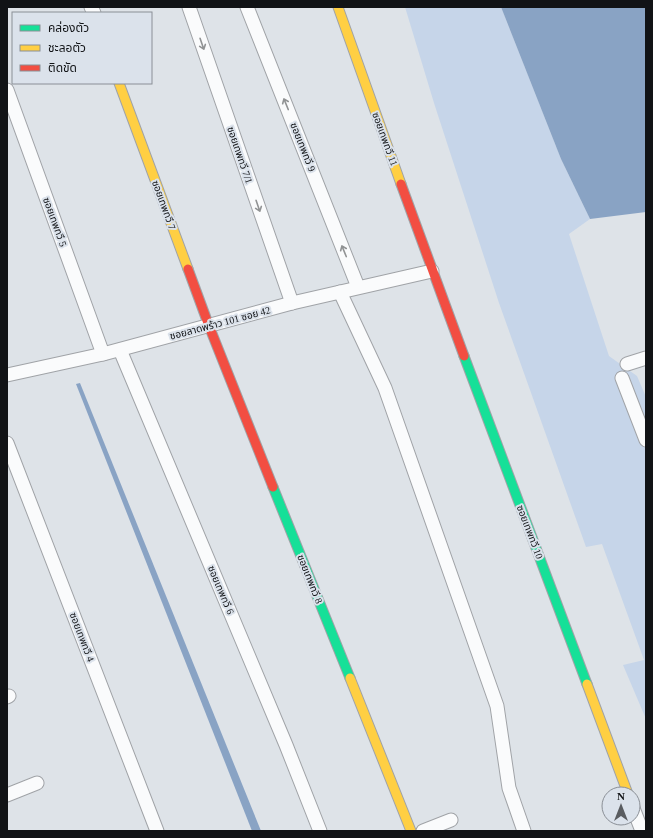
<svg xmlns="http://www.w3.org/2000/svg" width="653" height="838" font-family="'Times New Roman','Noto Sans Thai',serif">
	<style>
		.green { fill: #c6d5e9 }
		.water { fill: #89a3c4 }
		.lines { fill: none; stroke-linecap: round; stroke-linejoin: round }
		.street-casing { stroke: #a0a3a7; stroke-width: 15 }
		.fast-casing { stroke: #a0a3a7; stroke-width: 11 }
		.slow-casing { stroke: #a0a3a7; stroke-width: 11 }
		.jam-casing { stroke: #a0a3a7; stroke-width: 11 }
		.street { stroke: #fafbfc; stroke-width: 13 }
		.fast { stroke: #16e098; stroke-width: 9 }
		.slow { stroke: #ffcf43; stroke-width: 9 }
		.jam { stroke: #f24e42; stroke-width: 9 }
		.oneway { stroke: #919394 }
		.labels { text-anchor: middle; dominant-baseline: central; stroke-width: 4; stroke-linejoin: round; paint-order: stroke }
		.street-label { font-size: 10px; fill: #111316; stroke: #dbe2eb }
	</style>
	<rect width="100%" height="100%" fill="#dee3e8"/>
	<path class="green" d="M405,7H501L561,159L590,219L569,234L609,356L637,376L646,397V719L623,665L644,660L602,544L586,547L499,303L434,103Z"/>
	<g class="water">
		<path d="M501,7H646V212L590,219L561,159Z"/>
		<path d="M80,383L261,831H252L76,384Z"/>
	</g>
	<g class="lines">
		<defs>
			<g id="street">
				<path d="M91,7L94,13"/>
				<path d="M189,7L292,303"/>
				<path d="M247,7L358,287"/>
				<path d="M7,90L103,354"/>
				<path d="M340,292L385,388L497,706L509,788L524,831"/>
				<path d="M120,350L286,745L320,831"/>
				<path d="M627,364L646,358"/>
				<path d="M7,375L103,354L292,303L432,271"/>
				<path d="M622,378L646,440"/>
				<path d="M7,443L157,831"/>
				<path d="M7,697L9,696"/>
				<path d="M7,795L37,783"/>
				<path d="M633,808L642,831"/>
				<path d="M423,831L451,820"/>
			</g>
			<g id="fast">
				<path d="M464,356L587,684"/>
				<path d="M273,487L350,678"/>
			</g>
			<g id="slow">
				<path d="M338,7L401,184"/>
				<path d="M119,83L188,269"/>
				<path d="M350,678L411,831"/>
				<path d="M587,684L628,794"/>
			</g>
			<g id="jam">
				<path d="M401,184L464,356"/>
				<path d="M188,269L209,326L273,487"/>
			</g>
		</defs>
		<use href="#street" class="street-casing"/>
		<use href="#fast" class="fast-casing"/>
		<use href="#slow" class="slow-casing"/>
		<use href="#jam" class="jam-casing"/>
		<use href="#street" class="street"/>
		<use href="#fast" class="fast"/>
		<use href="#slow" class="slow"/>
		<use href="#jam" class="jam"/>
	</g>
	<defs><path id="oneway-shaft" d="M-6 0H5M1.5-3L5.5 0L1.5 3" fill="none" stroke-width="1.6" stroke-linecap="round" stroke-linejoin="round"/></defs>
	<g class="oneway">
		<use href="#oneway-shaft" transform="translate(202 44) rotate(71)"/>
		<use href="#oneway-shaft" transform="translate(286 104) rotate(-112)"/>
		<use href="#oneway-shaft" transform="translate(258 206) rotate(71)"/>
		<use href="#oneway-shaft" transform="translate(344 251) rotate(-112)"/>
	</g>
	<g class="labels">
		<g class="street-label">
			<text transform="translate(385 139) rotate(70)">ซอยเทพทวี 11</text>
			<text transform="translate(303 147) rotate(68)">ซอยเทพทวี 9</text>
			<text transform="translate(240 155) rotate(71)">ซอยเทพทวี 7/1</text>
			<text transform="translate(164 205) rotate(70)">ซอยเทพทวี 7</text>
			<text transform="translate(55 222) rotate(70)">ซอยเทพทวี 5</text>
			<text transform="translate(220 323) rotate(-15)">ซอยลาดพร้าว 101 ซอย 42</text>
			<text transform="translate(530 532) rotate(69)">ซอยเทพทวี 10</text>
			<text transform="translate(310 579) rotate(68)">ซอยเทพทวี 8</text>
			<text transform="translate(221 590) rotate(67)">ซอยเทพทวี 6</text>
			<text transform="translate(82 637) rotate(69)">ซอยเทพทวี 4</text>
		</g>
	</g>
	<rect width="653" height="838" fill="none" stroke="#111316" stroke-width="16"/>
	<rect x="12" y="12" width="140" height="72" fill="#dbe2eb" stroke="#8a8f96"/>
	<rect x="20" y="25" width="20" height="6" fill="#16e098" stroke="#8a8f96"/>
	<text x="48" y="32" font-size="12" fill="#111316">คล่องตัว</text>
	<rect x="20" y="45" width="20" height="6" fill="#ffcf43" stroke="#8a8f96"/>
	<text x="48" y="52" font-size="12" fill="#111316">ชะลอตัว</text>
	<rect x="20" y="65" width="20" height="6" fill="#f24e42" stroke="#8a8f96"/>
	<text x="48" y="72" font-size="12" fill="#111316">ติดขัด</text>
	<g transform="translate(621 806)"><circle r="19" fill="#dbe2eb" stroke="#8a8f96"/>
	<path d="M0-3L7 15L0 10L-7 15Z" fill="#595c60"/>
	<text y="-6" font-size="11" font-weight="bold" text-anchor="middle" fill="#111316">N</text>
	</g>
</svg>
